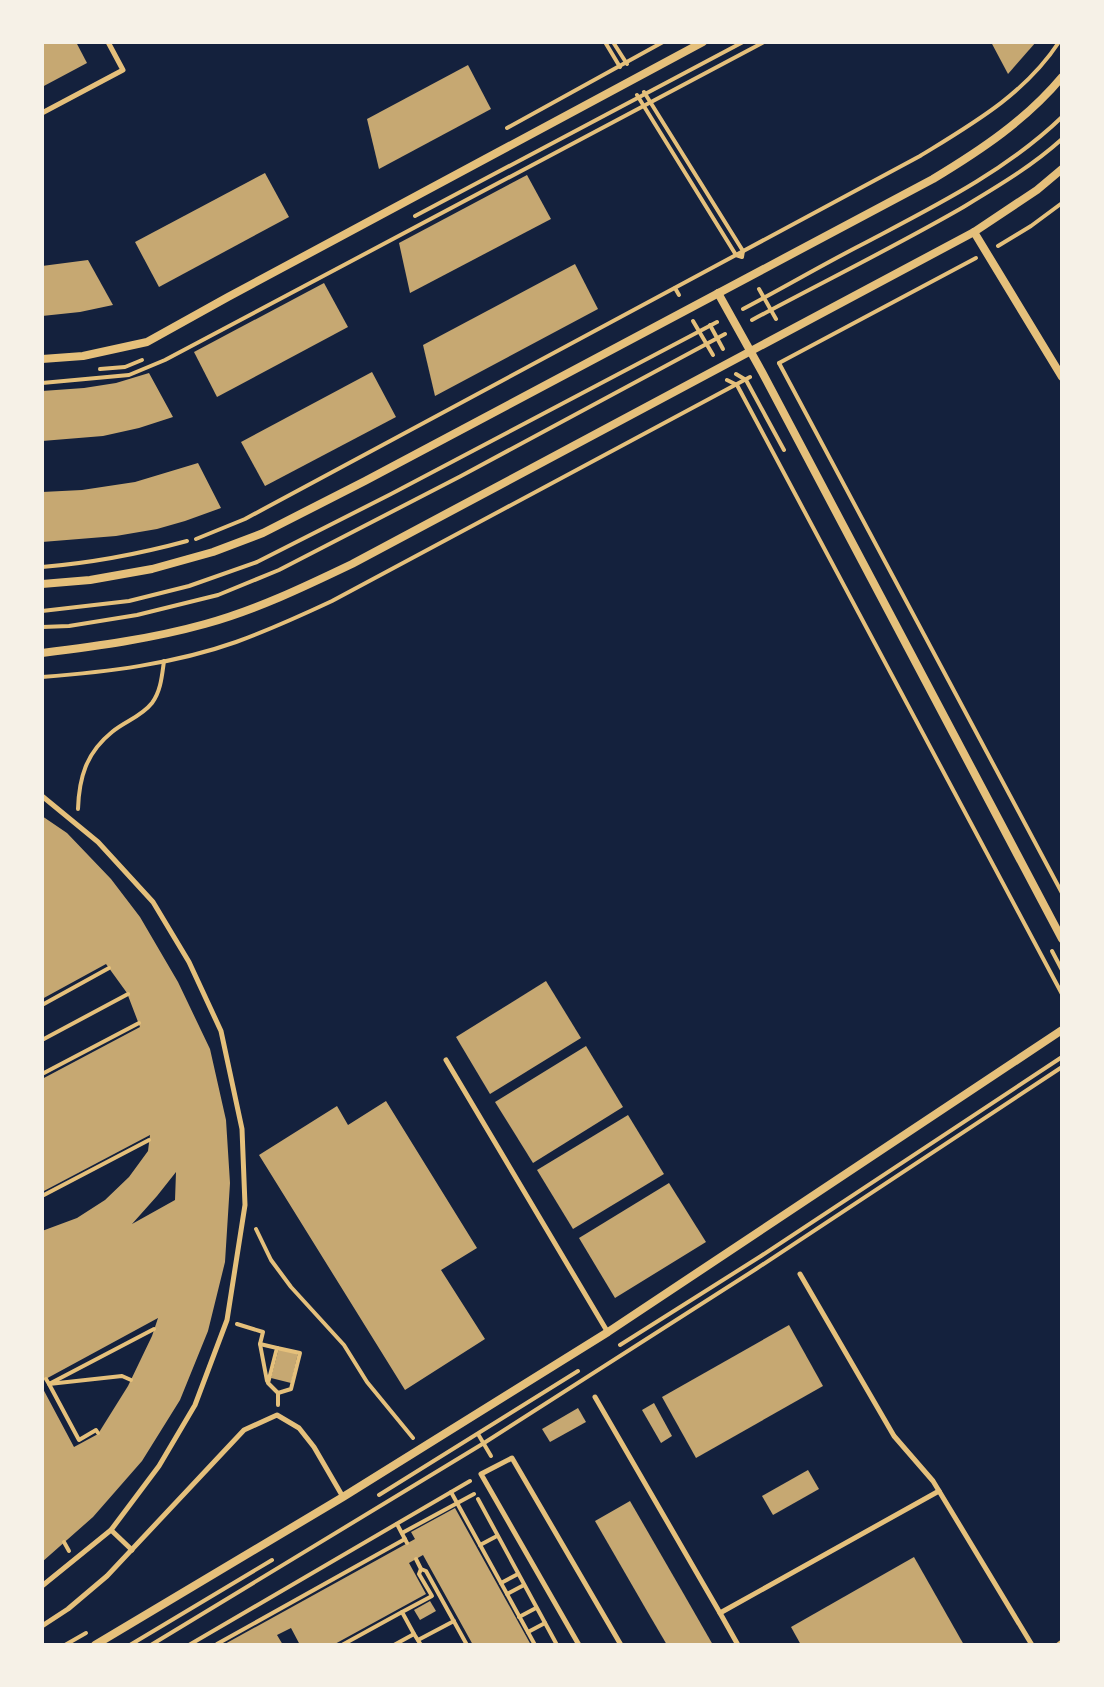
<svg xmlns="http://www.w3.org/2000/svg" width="1104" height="1687" font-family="Arial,sans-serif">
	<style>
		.building { fill: #c6a872; fill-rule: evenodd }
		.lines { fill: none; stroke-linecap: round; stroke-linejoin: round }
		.path { stroke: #e5c07b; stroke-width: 4 }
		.service { stroke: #e5c07b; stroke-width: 5 }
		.minor { stroke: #e5c07b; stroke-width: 8 }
	</style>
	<rect width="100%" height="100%" fill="#14213d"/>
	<g class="building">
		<path d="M42,42H76L87,63L42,87Z"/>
		<path d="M991,42H1036L1008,74Z"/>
		<path d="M468,65L491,109L379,169L367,119Z"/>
		<path d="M265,173L289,217L159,287L135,242Z"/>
		<path d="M527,175L551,219L410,293L399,243Z"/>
		<path d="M88,260L113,305L80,312L42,316V266Z"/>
		<path d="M575,264L598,309L435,396L423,345Z"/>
		<path d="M324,283L348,327L217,397L194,352Z"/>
		<path d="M372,372L396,417L265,486L241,442Z"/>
		<path d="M149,373L173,417L139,428L103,436L42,441V391L84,388L116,383Z"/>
		<path d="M198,463L221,508L185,521L157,529L116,536L42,542V492L82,490L135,482Z"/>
		<path d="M42,816L67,833L111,879L140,917L178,982L210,1049L226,1120L230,1183L225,1262L208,1331L180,1400L142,1461L93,1517L42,1562V1387L74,1447L98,1434L128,1386L152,1336L158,1318L42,1381V1231L77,1218L105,1200L129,1177L148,1151L150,1135L42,1192V1079L140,1027L127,993L106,964L42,999ZM176,1172L175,1200L132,1224L157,1196Z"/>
		<path d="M546,981L581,1038L490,1094L456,1037Z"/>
		<path d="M586,1046L623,1107L533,1163L495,1102Z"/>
		<path d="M386,1101L477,1248L441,1270L485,1339L405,1390L259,1155L337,1106L348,1125Z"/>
		<path d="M628,1115L664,1174L573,1229L537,1170Z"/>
		<path d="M669,1183L706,1242L615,1298L579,1238Z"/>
		<path d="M789,1325L823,1386L696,1458L662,1397Z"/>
		<path d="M279,1348L298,1353L291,1383L271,1378Z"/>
		<path d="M654,1403L672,1436L661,1443L642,1410Z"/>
		<path d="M578,1408L586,1422L550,1442L542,1429Z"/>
		<path d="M808,1470L819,1489L773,1515L762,1496Z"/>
		<path d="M630,1501L682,1591L713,1645H667L647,1611L595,1521Z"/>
		<path d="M455,1508L531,1645H473L423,1555L409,1563L426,1594L333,1645H300L291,1628L277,1635L283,1645H223L415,1539L411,1532Z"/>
		<path d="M914,1557L964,1645H801L791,1627Z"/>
		<path d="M430,1601L436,1611L420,1620L414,1610Z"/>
	</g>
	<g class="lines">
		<g class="path">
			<path d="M605,42L620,67"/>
			<path d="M613,42L627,64"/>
			<path d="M637,95L736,255L742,257L743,251L644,92"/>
			<path d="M507,128L663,42"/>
			<path d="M415,216L743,42"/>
			<path d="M998,246L1031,226L1062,203"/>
			<path d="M675,288L679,295"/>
			<path d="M759,289L776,319"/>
			<path d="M743,309C783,288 822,265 861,245C931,208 1005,172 1062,117"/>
			<path d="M752,320C821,283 892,248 960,209C995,188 1031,167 1062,139"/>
			<path d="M693,321L713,355"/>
			<path d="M710,325L723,349"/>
			<path d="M779,363L1062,893"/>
			<path d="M779,363L976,258"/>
			<path d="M100,369L125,367L142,360"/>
			<path d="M736,374L746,380L784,450"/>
			<path d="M727,380L737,385L1062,994"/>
			<path d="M42,383L129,375L165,360L764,42"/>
			<path d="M196,539L245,519L920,156C972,124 1025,94 1059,42"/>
			<path d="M42,567C91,563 139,554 187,541"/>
			<path d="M42,611L129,601L189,586L257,562L391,494L717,322"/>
			<path d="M42,627L69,626L137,615L218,595L279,570L461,476L725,334"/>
			<path d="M42,677C107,672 174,664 236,642C269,630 300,616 332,601L750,377"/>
			<path d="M78,809C79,778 86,753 112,732C125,721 141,717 152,703C161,691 162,675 164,661"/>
			<path d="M1052,951L1062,970"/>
			<path d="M42,1005L109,968"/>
			<path d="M42,1040L128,994"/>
			<path d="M42,1074L139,1023"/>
			<path d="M42,1196L149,1140"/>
			<path d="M256,1229L271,1260L291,1287L344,1345L367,1382L413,1438"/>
			<path d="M237,1324L263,1332L260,1344L277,1348L268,1383L278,1393V1405"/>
			<path d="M260,1344L267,1381"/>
			<path d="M620,1345L761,1256L1062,1057"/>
			<path d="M277,1348L300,1353L291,1389L278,1393"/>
			<path d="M46,1379L49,1384L122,1376L131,1380"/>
			<path d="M98,1433L96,1430L79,1440L49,1384L154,1329"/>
			<path d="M478,1434L491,1456"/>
			<path d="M451,1492L535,1645"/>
			<path d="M379,1495L578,1371"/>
			<path d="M478,1499L557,1645"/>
			<path d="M397,1524L407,1543"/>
			<path d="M402,1533L474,1494"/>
			<path d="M64,1542L69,1551"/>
			<path d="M480,1545L497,1536"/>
			<path d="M416,1559L421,1569L426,1571L467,1645"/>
			<path d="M501,1583L518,1574"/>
			<path d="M507,1594L524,1585"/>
			<path d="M519,1617L536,1608"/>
			<path d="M528,1632L545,1623"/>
			<path d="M414,1634L402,1612L432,1596L419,1574L421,1569"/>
			<path d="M418,1640L454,1621"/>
			<path d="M217,1644L405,1539"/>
			<path d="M65,1645L86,1633"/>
			<path d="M130,1645L272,1560"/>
			<path d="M151,1645L484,1443L756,1269L1062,1067"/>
			<path d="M189,1645L470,1481"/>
			<path d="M342,1645L402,1612"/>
			<path d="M394,1645L414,1634L421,1645"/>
		</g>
		<g class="service">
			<path d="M42,113L123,70L108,42"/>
			<path d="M42,796L98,842L153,902L189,962L221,1031L242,1129L245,1205L227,1320L195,1405L159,1466L111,1530L42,1586"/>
			<path d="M446,1060L607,1331"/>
			<path d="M800,1274L894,1436L933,1481L1032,1645"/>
			<path d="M595,1397L720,1613"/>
			<path d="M111,1530L132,1550"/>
			<path d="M42,1626L68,1609L107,1576L244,1430L277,1415L299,1428L314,1447L343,1497"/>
			<path d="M579,1645L481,1474L512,1458L621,1645"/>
			<path d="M738,1645L720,1613L939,1491"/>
			<path d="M1058,1645L1062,1642"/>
		</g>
		<g class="minor">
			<path d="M974,232L1062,377"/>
			<path d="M718,293L762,372L1062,939"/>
			<path d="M42,359L83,356L147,342L228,297L703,42"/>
			<path d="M42,584L90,580L152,569L213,552L263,533L365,481L933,179C981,150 1026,120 1062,77"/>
			<path d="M42,653C97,646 151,639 205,624C256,610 304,587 352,564L974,232L1037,190L1062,169"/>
			<path d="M95,1645L343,1497L608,1332L1062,1030"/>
		</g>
	</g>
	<rect width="1104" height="1687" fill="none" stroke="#f6f1e7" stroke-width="88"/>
</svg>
